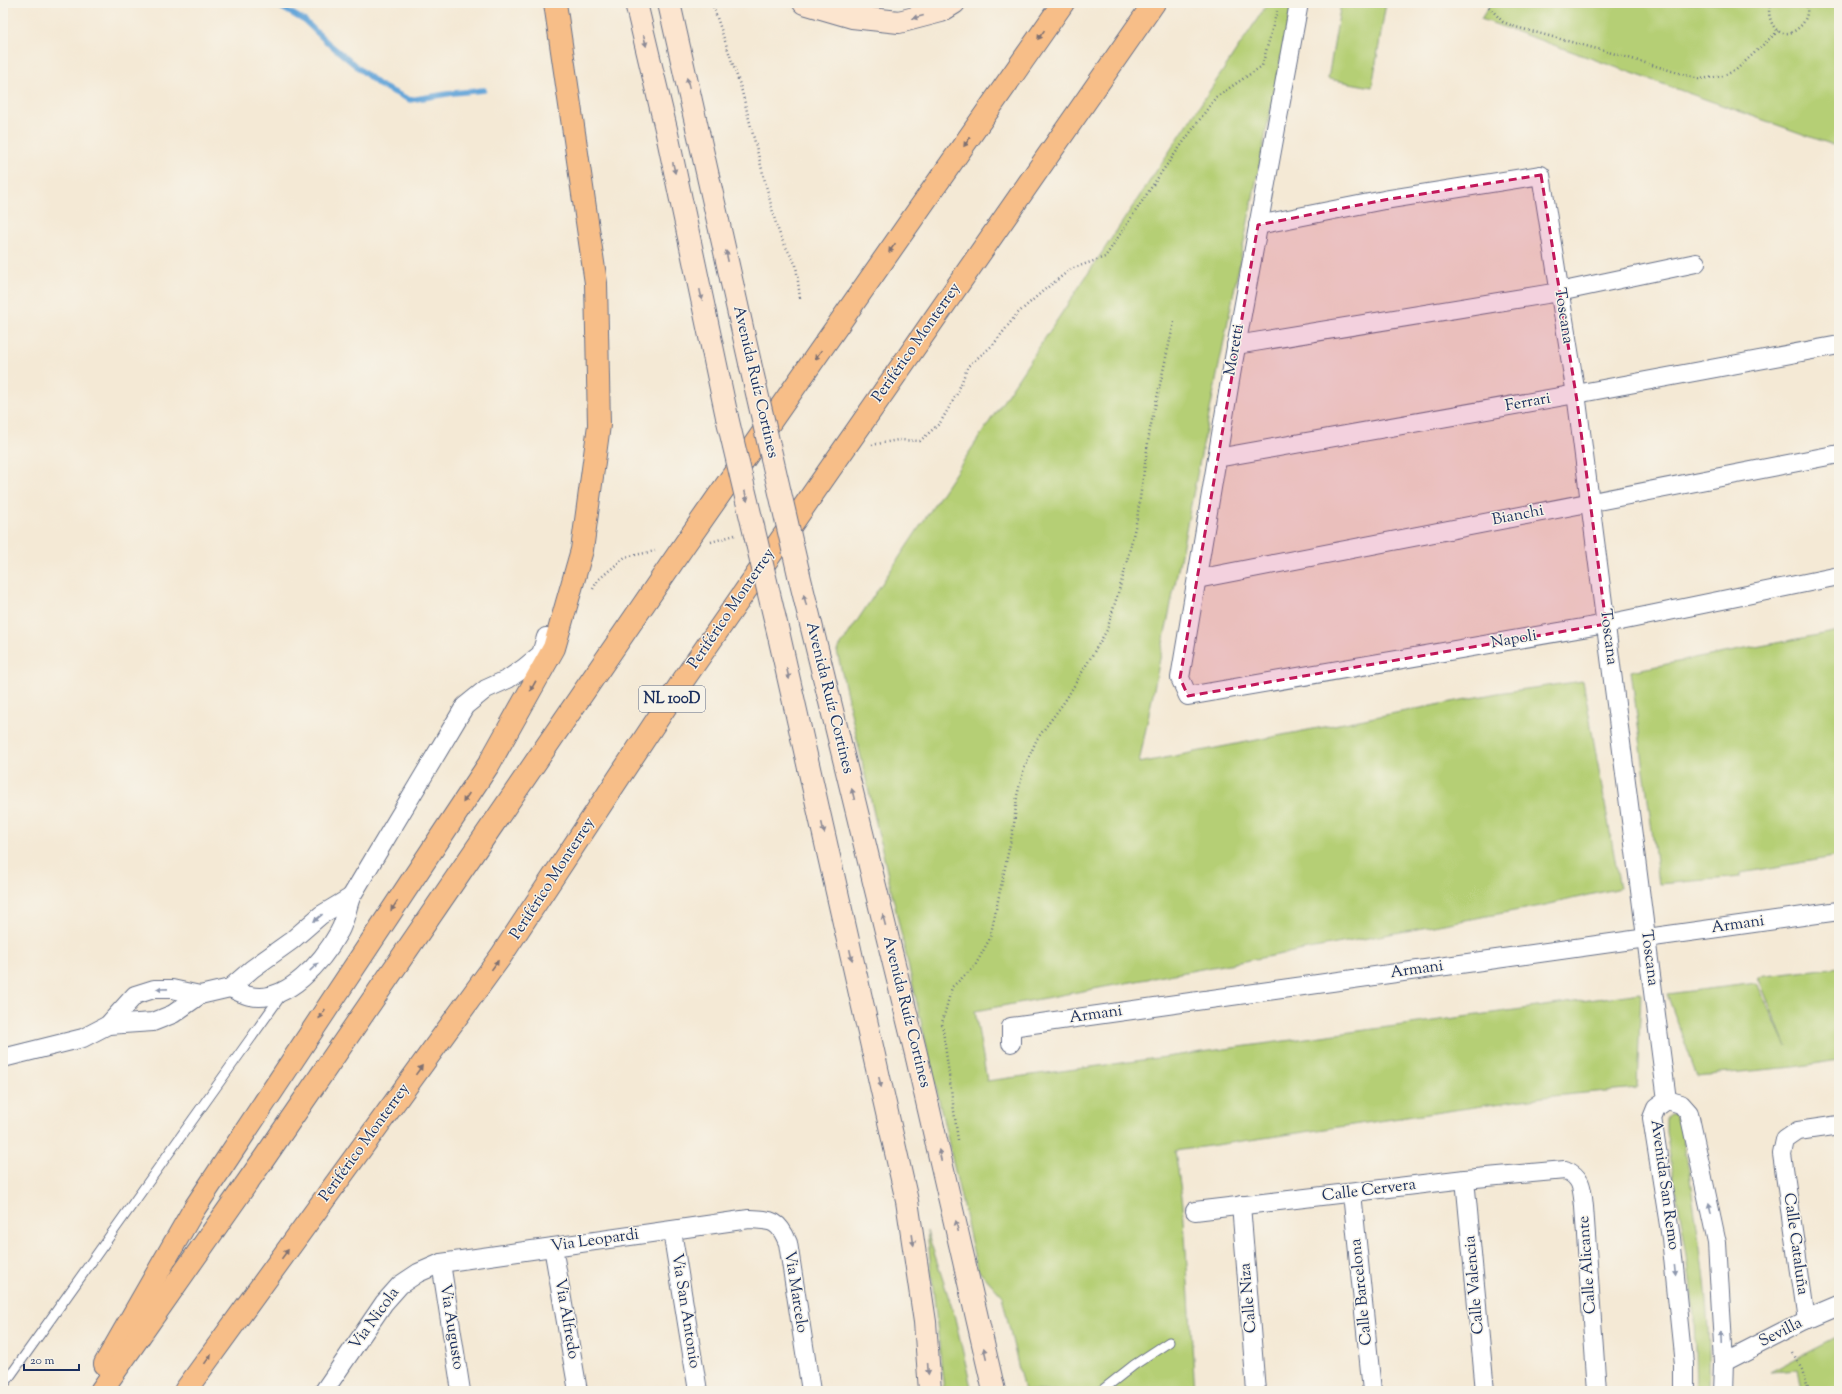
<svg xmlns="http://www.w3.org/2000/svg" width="1842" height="1394" font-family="'Sorts Mill Goudy',serif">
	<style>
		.green { fill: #b5cf74; stroke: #687f69 }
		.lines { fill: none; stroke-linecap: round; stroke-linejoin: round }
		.stream { stroke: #65a6d9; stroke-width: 5.5 }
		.lane-casing { stroke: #677088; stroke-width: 11 }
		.street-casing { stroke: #677088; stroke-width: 20 }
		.secondary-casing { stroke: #677088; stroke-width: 24 }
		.highway-casing { stroke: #677088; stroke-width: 24 }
		.path { stroke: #677088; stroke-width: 2.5; stroke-dasharray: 1 3; stroke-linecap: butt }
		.lane { stroke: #fff; stroke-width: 9 }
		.street { stroke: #fff; stroke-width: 18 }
		.secondary { stroke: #fce5cf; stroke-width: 22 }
		.highway { stroke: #f7be88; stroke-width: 22 }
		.secondary-bridge-casing { stroke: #677088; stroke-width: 24; stroke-linecap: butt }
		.secondary-bridge { stroke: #fce5cf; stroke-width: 22 }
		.oneway { fill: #8c8a96 }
		.oneway2 { fill: #7e6f71 }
		.oneway3 { fill: #8d97ae }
		.marked { fill: #c2185b; fill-opacity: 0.2; stroke: #c2185b; stroke-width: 3; stroke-dasharray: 8 5; stroke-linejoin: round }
		.labels { text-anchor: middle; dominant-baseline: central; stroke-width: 3; stroke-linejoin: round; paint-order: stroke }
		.shield { fill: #f7f3e8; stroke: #5d6a87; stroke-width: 1 }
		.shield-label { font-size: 15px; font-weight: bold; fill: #1b2f5e }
		.street-label { font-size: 16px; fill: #1b2f5e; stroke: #f7f3e8 }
	</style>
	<rect width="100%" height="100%" fill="#f7f3e8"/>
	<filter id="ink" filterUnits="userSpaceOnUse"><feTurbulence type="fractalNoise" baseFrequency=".025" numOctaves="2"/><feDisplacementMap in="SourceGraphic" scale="8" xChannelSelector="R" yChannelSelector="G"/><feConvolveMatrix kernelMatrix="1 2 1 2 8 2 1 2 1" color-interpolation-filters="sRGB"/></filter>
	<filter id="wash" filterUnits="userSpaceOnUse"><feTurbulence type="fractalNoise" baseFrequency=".012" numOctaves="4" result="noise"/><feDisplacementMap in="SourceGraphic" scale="16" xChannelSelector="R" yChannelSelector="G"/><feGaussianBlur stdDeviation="0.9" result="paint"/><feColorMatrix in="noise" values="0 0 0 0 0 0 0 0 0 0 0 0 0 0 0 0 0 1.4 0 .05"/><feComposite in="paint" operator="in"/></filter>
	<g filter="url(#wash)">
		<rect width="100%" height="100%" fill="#f4e9d5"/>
		<g class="green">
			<path d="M1268,3H1292L1139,763L1498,693L1583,681L1620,888L1541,906L975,1011L987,1081L1641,993L1637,1088L1543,1097L1175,1151L1183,1204L1195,1391H1024L1002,1296L977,1268L837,651Z"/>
			<path d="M1341,3H1386L1372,87L1328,79Z"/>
			<path d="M1491,3H1839V147L1481,19Z"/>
			<path d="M1839,631V856L1741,873V877L1659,884L1631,671Z"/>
			<path d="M1839,967V1060L1794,1067L1697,1076L1667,994L1757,983L1786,1047L1758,977Z"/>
			<path d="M1670,1114H1675C1686,1142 1689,1172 1693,1201C1703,1264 1711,1327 1709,1391H1696L1694,1315L1687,1255L1666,1132V1117Z"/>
			<path d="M927,1231L954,1314L972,1391H944Z"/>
			<path d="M1839,1336V1391H1802L1798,1370L1770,1372Z"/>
		</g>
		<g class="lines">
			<path class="stream" d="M274,3L305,21L327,42L379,85L410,100L453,93L484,90"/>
		</g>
	</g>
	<g filter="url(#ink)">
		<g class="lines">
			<defs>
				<g id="lane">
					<path d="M3,1386L283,993"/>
					<path d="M1101,1391L1134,1365L1169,1342"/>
				</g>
				<g id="street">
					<path d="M1299,3L1232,369L1180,678L1188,696L1606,624L1839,576"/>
					<path d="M1258,225L1384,200L1541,175L1577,401L1667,1100"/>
					<path d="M1236,345L1559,292L1696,263"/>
					<path d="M1217,458L1576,394L1839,345"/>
					<path d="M1197,579L1839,454"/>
					<path d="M230,988C236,990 243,995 250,996C287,1004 323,961 339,932C345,922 347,908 351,897L465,706L486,689L508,679L524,668L541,654L546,637"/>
					<path d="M108,1025L153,1022L173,1014L200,995L230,988L252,969L291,941L321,915L351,897"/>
					<path d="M1011,1043V1027L1839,911"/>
					<path d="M3,1058L83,1038L108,1025L135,995L154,989H172L200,995"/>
					<path d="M1667,1100L1681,1104L1689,1113L1717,1243L1724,1362L1723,1391"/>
					<path d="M1667,1100L1656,1108L1652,1118L1671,1238L1684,1364V1391"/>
					<path d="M1465,1179L1485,1391"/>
					<path d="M1352,1193L1372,1391"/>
					<path d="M1241,1205L1256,1391"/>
					<path d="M1195,1211L1465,1179L1565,1170C1583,1177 1582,1190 1584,1207L1597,1391"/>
					<path d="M672,1231L698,1391"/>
					<path d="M553,1247L578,1391"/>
					<path d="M441,1263L461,1391"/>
					<path d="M1806,1320L1782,1154L1785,1140L1798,1131L1839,1125"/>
					<path d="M1724,1362L1806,1320L1839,1306"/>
					<path d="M324,1391L384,1303L400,1285L418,1273L441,1263L749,1219C772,1220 779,1220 788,1243L811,1391"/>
				</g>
				<g id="secondary">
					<path d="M636,3L666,129L727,417"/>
					<path d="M669,3L750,363"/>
					<path d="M804,3L852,17L899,22L941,11L954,3"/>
					<path d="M799,575L916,1054L994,1391"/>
					<path d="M779,636L907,1201L925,1322L930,1391"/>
				</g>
				<g id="highway">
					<path d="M105,1364L194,1209L489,764L554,648L582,550L599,425L596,283L555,3"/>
					<path d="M101,1391L263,1160L685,544L1063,3"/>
					<path d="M185,1391L501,956L682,682L1154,3"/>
				</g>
			</defs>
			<use href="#lane" class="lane-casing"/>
			<use href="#street" class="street-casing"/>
			<use href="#secondary" class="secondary-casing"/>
			<use href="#highway" class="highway-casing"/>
			<g class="path">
				<path d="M712,3L741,88L776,224L782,240L796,265L800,298"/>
				<path d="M1771,3C1768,9 1769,15 1771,21C1781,48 1814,25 1806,3"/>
				<path d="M1486,4L1503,22L1516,27L1612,53L1699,79L1723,76L1736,70L1778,31"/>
				<path d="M872,445L898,440L920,441L940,423L957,394L968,366L993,345L1017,314L1043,291L1071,269L1105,257L1161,173L1216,97L1262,66L1277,11"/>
				<path d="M711,542L735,535"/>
				<path d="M593,589L598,580L625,557L655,551"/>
				<path d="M958,1140L942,1023L952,987L975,966L990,938L1014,825L1017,796L1024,768L1037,739L1065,701L1107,630L1124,573L1137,519L1150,429L1174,322"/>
				<path d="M1793,1353L1801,1368L1808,1391"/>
			</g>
			<use href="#lane" class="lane"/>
			<use href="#street" class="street"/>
			<use href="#secondary" class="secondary"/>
			<use href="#highway" class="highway"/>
			<defs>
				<g id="secondary-bridge">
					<path d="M750,363L799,575"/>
					<path d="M727,417L779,636"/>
				</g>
			</defs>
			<use href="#secondary-bridge" class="secondary-bridge-casing"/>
			<use href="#secondary-bridge" class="secondary-bridge"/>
		</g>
		<defs><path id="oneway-solid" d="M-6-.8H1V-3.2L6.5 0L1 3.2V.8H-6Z"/></defs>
		<g class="oneway">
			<use href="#oneway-solid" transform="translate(918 17) rotate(165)"/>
			<use href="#oneway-solid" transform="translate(645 41) rotate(77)"/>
			<use href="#oneway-solid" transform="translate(688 83) rotate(-103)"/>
			<use href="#oneway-solid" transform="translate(674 168) rotate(78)"/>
			<use href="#oneway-solid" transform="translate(727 256) rotate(-102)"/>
			<use href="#oneway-solid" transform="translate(701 295) rotate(78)"/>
			<use href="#oneway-solid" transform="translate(746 496) rotate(76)"/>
			<use href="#oneway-solid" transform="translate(805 600) rotate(-104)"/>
			<use href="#oneway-solid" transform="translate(788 674) rotate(77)"/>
			<use href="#oneway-solid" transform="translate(853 794) rotate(-104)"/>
			<use href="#oneway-solid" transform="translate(823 828) rotate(77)"/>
			<use href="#oneway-solid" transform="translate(884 920) rotate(-104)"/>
			<use href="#oneway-solid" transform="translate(851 955) rotate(77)"/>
			<use href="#oneway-solid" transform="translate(880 1082) rotate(77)"/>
			<use href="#oneway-solid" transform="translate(940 1155) rotate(-103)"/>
			<use href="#oneway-solid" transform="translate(957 1226) rotate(-103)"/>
			<use href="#oneway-solid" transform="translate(913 1240) rotate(82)"/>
			<use href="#oneway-solid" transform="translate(985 1353) rotate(-103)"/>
			<use href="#oneway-solid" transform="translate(928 1369) rotate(86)"/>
		</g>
		<g class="oneway2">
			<use href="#oneway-solid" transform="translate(1041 35) rotate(125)"/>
			<use href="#oneway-solid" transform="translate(967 142) rotate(125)"/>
			<use href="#oneway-solid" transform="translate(892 248) rotate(125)"/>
			<use href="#oneway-solid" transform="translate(818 355) rotate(125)"/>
			<use href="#oneway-solid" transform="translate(533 686) rotate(119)"/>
			<use href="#oneway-solid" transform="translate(466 798) rotate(124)"/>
			<use href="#oneway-solid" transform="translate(394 906) rotate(124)"/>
			<use href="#oneway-solid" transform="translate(495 965) rotate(-54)"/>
			<use href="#oneway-solid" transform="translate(322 1014) rotate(123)"/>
			<use href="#oneway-solid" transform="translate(419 1070) rotate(-54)"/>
			<use href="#oneway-solid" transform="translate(285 1254) rotate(-54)"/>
			<use href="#oneway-solid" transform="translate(208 1359) rotate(-54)"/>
		</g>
		<g class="oneway3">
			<use href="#oneway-solid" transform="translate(318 918) rotate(141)"/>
			<use href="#oneway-solid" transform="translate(314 967) rotate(-44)"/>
			<use href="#oneway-solid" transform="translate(162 989) rotate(179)"/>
			<use href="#oneway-solid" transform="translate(1710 1209) rotate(-102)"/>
			<use href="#oneway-solid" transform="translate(1675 1271) rotate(84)"/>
			<use href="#oneway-solid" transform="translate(1722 1338) rotate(-93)"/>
		</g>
	</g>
	<path class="marked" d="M1541,175L1577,401L1606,624L1188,696L1180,678L1258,225L1384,200Z"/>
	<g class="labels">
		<rect class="shield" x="639" y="686" width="66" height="26" rx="3"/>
		<g class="shield-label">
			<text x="672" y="699">NL 100D</text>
		</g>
		<g class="street-label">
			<text transform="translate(1563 316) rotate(81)">Toscana</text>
			<text transform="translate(917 343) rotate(-55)">Periférico Monterrey</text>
			<text transform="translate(1235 350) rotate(-80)">Moretti</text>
			<text transform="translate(755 382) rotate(77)">Avenida Ruíz Cortines</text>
			<text transform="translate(1528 403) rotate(-10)">Ferrari</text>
			<text transform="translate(1518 516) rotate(-11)">Bianchi</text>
			<text transform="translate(732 609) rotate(-56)">Periférico Monterrey</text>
			<text transform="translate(1608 637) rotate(83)">Toscana</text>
			<text transform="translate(1514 640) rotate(-10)">Napoli</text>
			<text transform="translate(829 698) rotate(76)">Avenida Ruíz Cortines</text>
			<text transform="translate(553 879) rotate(-57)">Periférico Monterrey</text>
			<text transform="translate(1738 925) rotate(-8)">Armani</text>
			<text transform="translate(1649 958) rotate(83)">Toscana</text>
			<text transform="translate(1417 970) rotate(-8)">Armani</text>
			<text transform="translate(906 1012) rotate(76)">Avenida Ruíz Cortines</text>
			<text transform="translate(1096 1015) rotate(-8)">Armani</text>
			<text transform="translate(365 1143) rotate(-54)">Periférico Monterrey</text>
			<text transform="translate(1664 1185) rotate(82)">Avenida San Remo</text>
			<text transform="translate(1369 1191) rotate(-7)">Calle Cervera</text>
			<text transform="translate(595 1241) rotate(-8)">Via Leopardi</text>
			<text transform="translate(1795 1244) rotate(82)">Calle Cataluña</text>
			<text transform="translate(1588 1265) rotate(-94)">Calle Alicante</text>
			<text transform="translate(1475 1285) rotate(-95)">Calle Valencia</text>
			<text transform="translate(795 1292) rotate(81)">Via Marcelo</text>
			<text transform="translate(1362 1292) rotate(-96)">Calle Barcelona</text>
			<text transform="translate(1249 1298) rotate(-95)">Calle Niza</text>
			<text transform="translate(685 1311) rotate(81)">Via San Antonio</text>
			<text transform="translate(375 1319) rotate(-54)">Via Nicola</text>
			<text transform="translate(566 1319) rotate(80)">Via Alfredo</text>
			<text transform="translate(451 1327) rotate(81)">Via Augusto</text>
			<text transform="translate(1781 1333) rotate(-27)">Sevilla</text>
		</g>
	</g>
	<rect width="1842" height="1394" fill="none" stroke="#f7f3e8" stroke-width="16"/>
	<path d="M24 1364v6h55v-6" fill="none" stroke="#1b2f5e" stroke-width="2"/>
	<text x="30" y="1364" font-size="12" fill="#1b2f5e" stroke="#f7f3e8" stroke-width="3" paint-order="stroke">20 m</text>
</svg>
